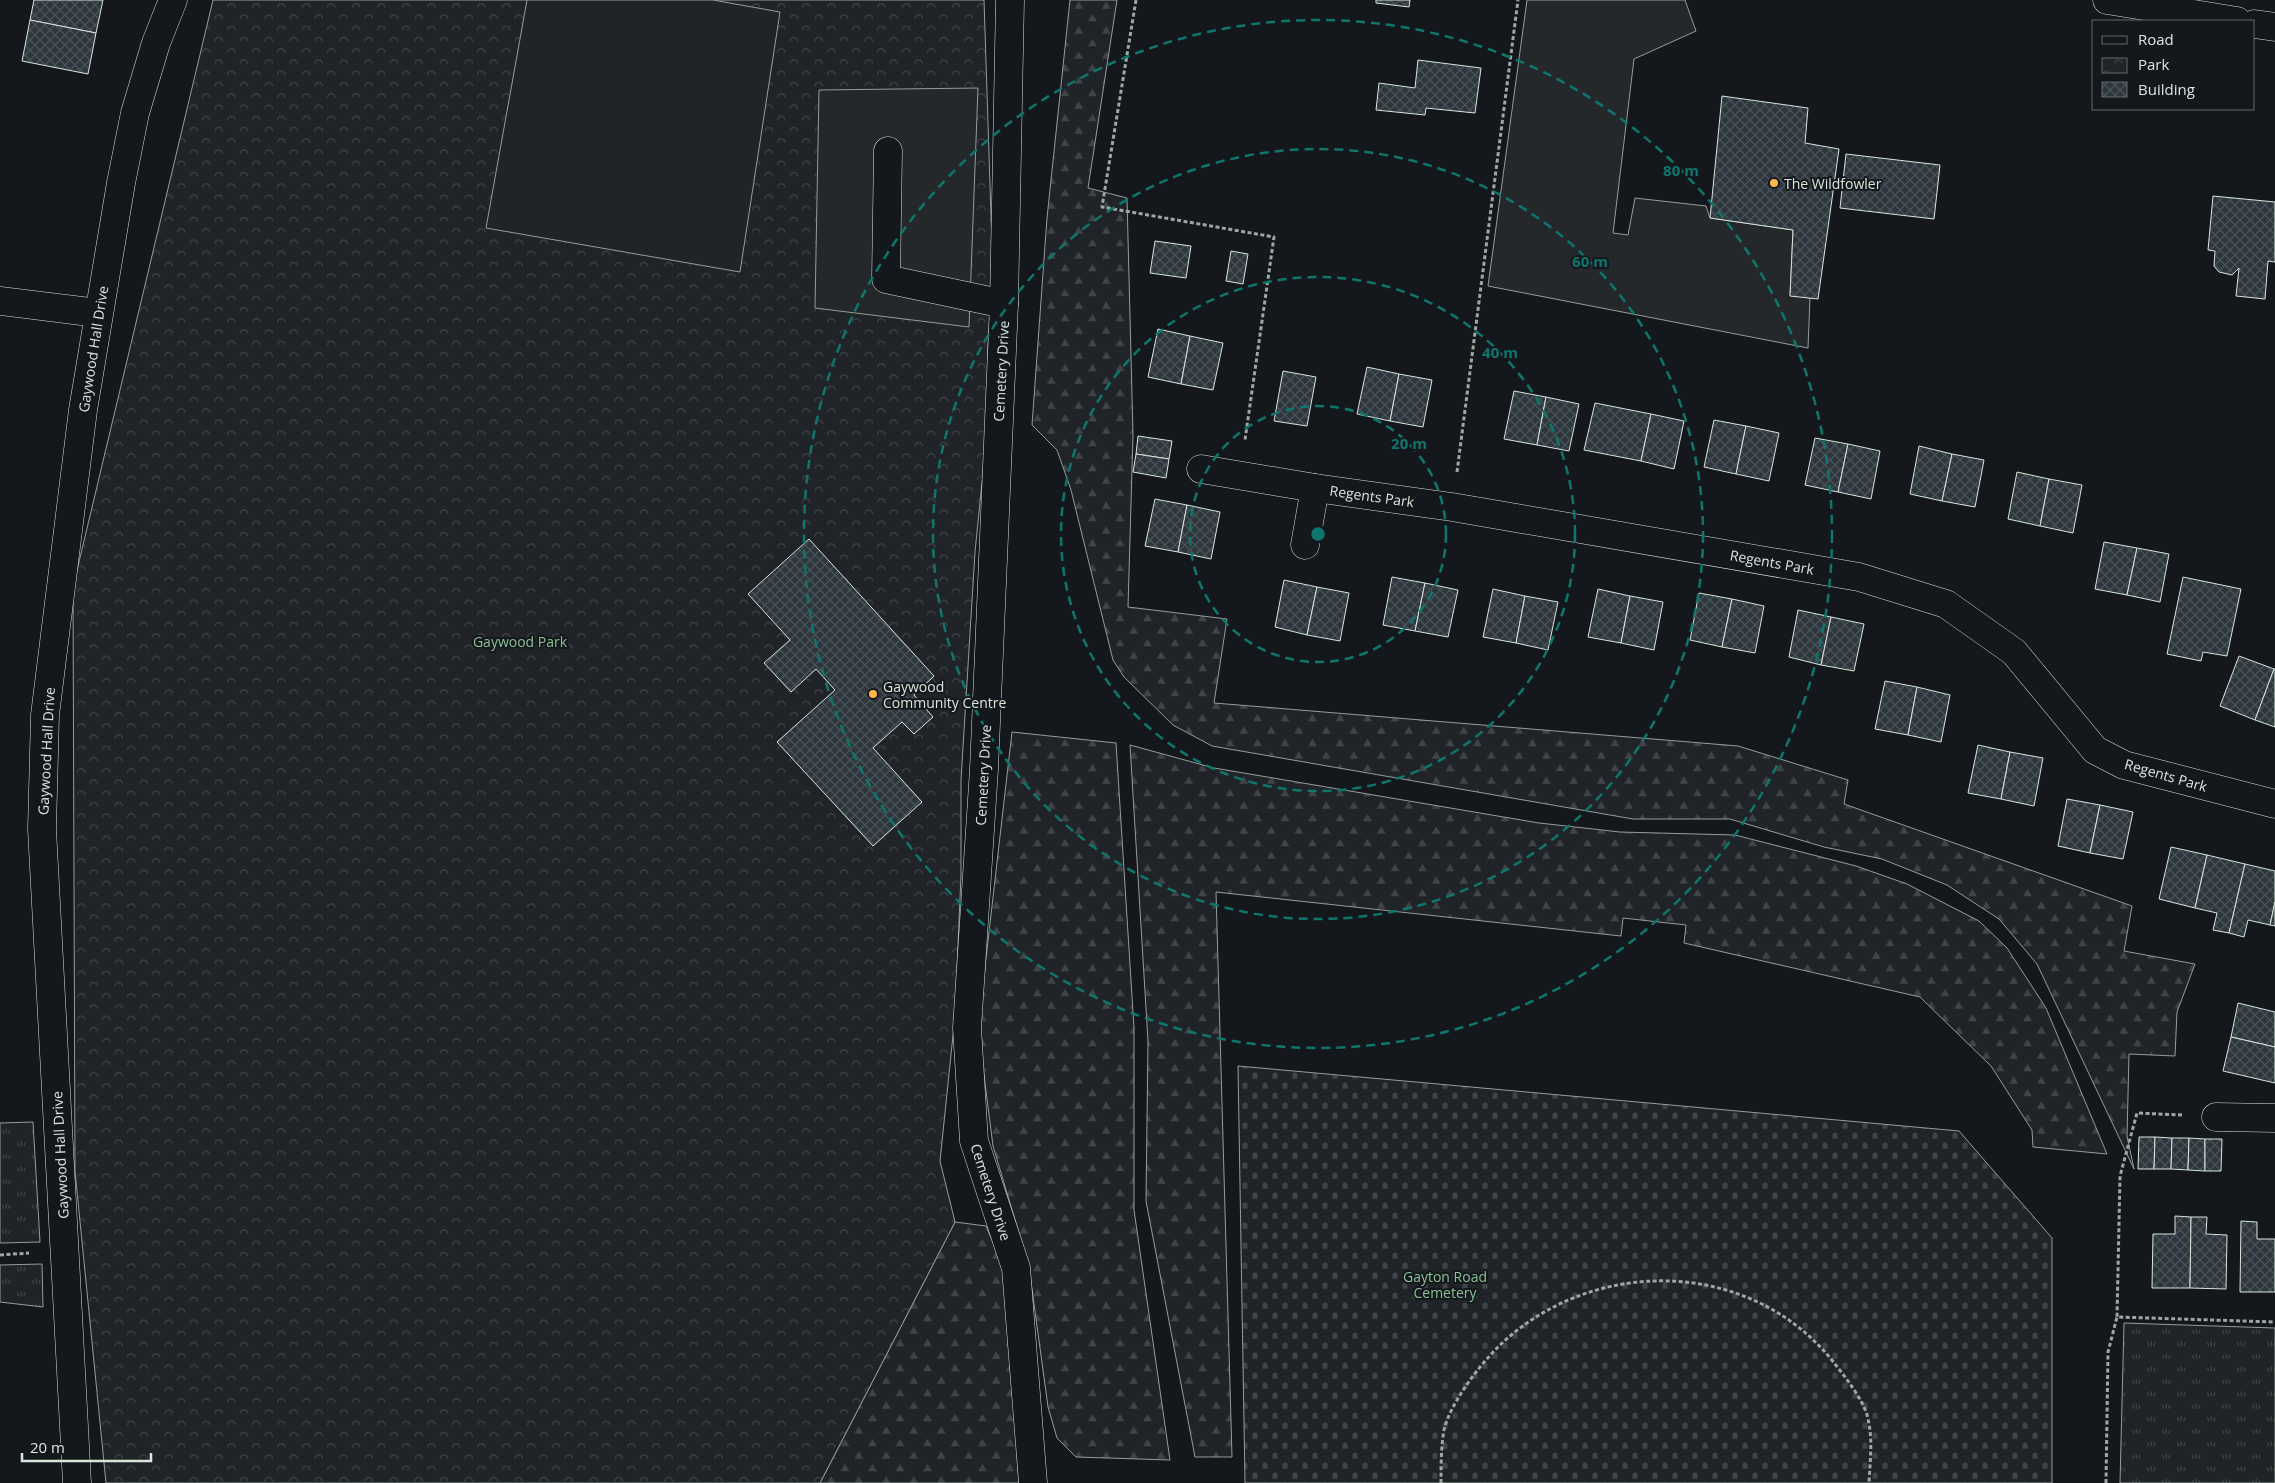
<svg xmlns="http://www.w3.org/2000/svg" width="2275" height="1483" font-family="'Open Sans',sans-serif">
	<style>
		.grass { fill: url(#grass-tufts); stroke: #939e99 }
		.forest { fill: url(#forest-firs); stroke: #939e99 }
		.cemetery { fill: url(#cemetery-stones); stroke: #939e99 }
		.park { fill: url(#park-crowns); stroke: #939e99 }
		.pitch { fill: #202428; stroke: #939e99 }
		.parking { fill: #24282b; stroke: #939e99 }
		.building { fill: url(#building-cross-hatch); stroke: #d8e6dc }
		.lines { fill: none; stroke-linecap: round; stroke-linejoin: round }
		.minor-casing { stroke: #d8e6dc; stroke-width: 29 }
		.major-casing { stroke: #d8e6dc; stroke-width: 29 }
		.path { stroke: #9da8a2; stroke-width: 3; stroke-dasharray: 4 2.5; stroke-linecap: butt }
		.minor { stroke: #14181c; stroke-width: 28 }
		.major { stroke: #14181c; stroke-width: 28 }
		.ring { fill: none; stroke: #0f766e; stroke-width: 2.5; stroke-dasharray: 9 6 }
		.poi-dot { fill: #ffb74d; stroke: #14181c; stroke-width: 2 }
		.labels { text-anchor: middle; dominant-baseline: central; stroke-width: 4; stroke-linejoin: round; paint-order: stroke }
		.poi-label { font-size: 14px; fill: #d8e6dc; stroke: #14181c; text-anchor: start }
		.street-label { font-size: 14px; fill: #d8e6dc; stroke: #14181c }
		.park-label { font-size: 14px; fill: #8ac095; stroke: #14181c }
		.centre { fill: #0f766e; stroke: #14181c; stroke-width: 2.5 }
		.ring-label { font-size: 15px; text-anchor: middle; font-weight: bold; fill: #0f766e; stroke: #14181c; stroke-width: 4; stroke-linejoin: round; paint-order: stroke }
	</style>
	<defs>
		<pattern id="grass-tufts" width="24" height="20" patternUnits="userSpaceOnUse" patternTransform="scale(1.25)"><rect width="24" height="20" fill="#202428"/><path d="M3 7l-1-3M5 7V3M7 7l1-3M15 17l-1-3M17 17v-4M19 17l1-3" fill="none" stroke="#404447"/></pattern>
		<pattern id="forest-firs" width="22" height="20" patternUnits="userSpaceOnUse" patternTransform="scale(1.25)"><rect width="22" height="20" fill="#202428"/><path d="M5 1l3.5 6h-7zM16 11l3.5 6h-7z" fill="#404447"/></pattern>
		<pattern id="cemetery-stones" width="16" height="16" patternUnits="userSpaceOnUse" patternTransform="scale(1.25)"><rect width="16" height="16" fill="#202428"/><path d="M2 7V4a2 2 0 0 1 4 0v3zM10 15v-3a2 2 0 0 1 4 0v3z" fill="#404447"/></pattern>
		<pattern id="park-crowns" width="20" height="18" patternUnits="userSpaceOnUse" patternTransform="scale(1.25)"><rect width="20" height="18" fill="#202428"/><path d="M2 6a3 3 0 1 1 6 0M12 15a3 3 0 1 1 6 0" fill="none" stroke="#404447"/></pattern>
		<pattern id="building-cross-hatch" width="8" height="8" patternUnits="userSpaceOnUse" patternTransform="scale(1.25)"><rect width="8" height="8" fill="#2c363c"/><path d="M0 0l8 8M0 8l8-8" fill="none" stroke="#4a5358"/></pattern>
	</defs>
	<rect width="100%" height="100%" fill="#14181c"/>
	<g class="grass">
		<path d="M33,1122L40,1242L0,1243V1123Z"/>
		<path d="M42,1264L43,1307L0,1302V1265Z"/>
		<path d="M2124,1323L2275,1328V1483H2120Z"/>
	</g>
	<g class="forest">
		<path d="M1070,0H1117L1088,188L1127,198L1133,435L1128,607L1227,619L1214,703L1738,746L1848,780L1844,804L2132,906L2124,951L2195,964L2177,1012L2175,1056L2129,1054L2127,1136L2134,1169L2037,964L1999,919L1947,885L1882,859L1824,847L1730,819H1633L1212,746L1173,725L1124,677L1113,660L1071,490L1057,450L1032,425L1047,218Z"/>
		<path d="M1012,732L1116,743L1134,1028V1210L1170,1460L1076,1457L1057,1438L1048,1407L1029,1267L993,1146L978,1028Z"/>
		<path d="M1130,745L1214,768L1539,823L1620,832L1735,835L1856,866L1907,884L1979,921L2007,948L2046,1008L2107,1154L2033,1147L2032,1130L1991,1066L1920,997L1684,943L1686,925L1623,918L1621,936L1216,892L1232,1457H1195L1146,1201L1148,1041Z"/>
		<path d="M955,1222L986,1226L1004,1268L1007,1295L1019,1483H820Z"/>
	</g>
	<path class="cemetery" d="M1238,1066L1959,1131L2052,1238V1483H1245Z"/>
	<path class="park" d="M213,0H984L993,277L988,346L986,443L975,552L961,780V875L955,1016L940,1161L955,1222L820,1483H106L75,1171L73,587Z"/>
	<path class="pitch" d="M527,0H713L780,12L740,272L486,228Z"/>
	<g class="parking">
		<path d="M1527,0H1685L1696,31L1634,59L1613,233L1628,235L1635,198L1706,206L1710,218L1793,230L1790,295L1810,298L1808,348L1488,286Z"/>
		<path d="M978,88L969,327L815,308L819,90Z"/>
	</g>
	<g class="building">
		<path d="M34,0H103L96,33L30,20Z"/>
		<path d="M1376,0H1410L1409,7L1376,3Z"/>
		<path d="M30,20L96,33L88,74L22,61Z"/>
		<path d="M1418,60L1481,68L1475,113L1426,108L1425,115L1376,110L1379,83L1415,88Z"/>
		<path d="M1722,96L1808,108L1805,143L1839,149L1818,299L1790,296L1793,230L1710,218Z"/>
		<path d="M1846,154L1940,165L1934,219L1840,208Z"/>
		<path d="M2213,196L2275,202V262L2268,261L2265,299L2236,296L2239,268L2232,275L2219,272L2214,266L2215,251L2208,250Z"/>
		<path d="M1155,241L1191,246L1186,278L1150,273Z"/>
		<path d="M1231,251L1248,254L1243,284L1226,281Z"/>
		<path d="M1158,329L1190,336L1181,384L1148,377Z"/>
		<path d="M1190,336L1223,343L1213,390L1181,384Z"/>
		<path d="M1367,367L1399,374L1390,421L1357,414Z"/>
		<path d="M1283,371L1316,377L1307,426L1274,421Z"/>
		<path d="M1399,374L1432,380L1423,427L1390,421Z"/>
		<path d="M1514,391L1546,397L1537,445L1504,439Z"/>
		<path d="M1546,397L1579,404L1569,451L1537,445Z"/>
		<path d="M1595,403L1651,414L1641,461L1584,450Z"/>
		<path d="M1651,414L1684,421L1674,469L1641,461Z"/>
		<path d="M1714,420L1746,426L1736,474L1704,467Z"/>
		<path d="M1746,426L1779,433L1769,481L1736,474Z"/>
		<path d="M1138,436L1172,441L1169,459L1136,454Z"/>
		<path d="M1815,438L1848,444L1838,492L1805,485Z"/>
		<path d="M1848,444L1880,451L1871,499L1838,492Z"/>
		<path d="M1919,446L1952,454L1942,501L1910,494Z"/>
		<path d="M1136,454L1169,459L1166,478L1133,472Z"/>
		<path d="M1952,454L1984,460L1975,507L1942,501Z"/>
		<path d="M2017,472L2049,479L2040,526L2008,519Z"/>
		<path d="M2049,479L2082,485L2073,533L2040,526Z"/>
		<path d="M1155,499L1187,505L1178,552L1145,546Z"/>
		<path d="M1187,505L1220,512L1211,559L1178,552Z"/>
		<path d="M809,539L934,676L914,695L933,717L914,734L902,722L873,748L922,802L873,846L777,742L835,690L816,669L791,692L764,663L790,640L748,594Z"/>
		<path d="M2104,542L2137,548L2127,595L2095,589Z"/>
		<path d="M2137,548L2169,554L2160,602L2127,595Z"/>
		<path d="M1392,577L1425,583L1415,631L1383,625Z"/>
		<path d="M2183,577L2241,589L2227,656L2203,652L2201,661L2167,654Z"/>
		<path d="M1284,580L1317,587L1307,635L1275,627Z"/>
		<path d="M1425,583L1458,590L1448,637L1415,631Z"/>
		<path d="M1317,587L1349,593L1340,641L1307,635Z"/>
		<path d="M1493,589L1525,596L1516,643L1483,637Z"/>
		<path d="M1598,589L1630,596L1621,643L1588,637Z"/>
		<path d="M1699,593L1732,599L1722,647L1690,640Z"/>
		<path d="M1525,596L1558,602L1548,650L1516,643Z"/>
		<path d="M1630,596L1663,602L1654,650L1621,643Z"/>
		<path d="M1732,599L1764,606L1755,653L1722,647Z"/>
		<path d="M1798,610L1831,617L1821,665L1789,657Z"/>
		<path d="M1831,617L1864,624L1854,671L1821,665Z"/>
		<path d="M2239,656L2274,669L2255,720L2220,706Z"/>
		<path d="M2274,669H2275V727L2255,720Z"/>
		<path d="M1885,681L1917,687L1908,735L1875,729Z"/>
		<path d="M1917,687L1950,695L1941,742L1908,735Z"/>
		<path d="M1978,745L2010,752L2001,799L1968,793Z"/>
		<path d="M2010,752L2043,758L2034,806L2001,799Z"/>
		<path d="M2067,799L2100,805L2090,853L2058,846Z"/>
		<path d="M2100,805L2133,812L2123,859L2090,853Z"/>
		<path d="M2171,847L2207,855L2195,908L2159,899Z"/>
		<path d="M2207,855L2245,864L2229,933L2213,930L2217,913L2195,908Z"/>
		<path d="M2245,864L2275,871V902L2270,925L2248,920L2244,937L2229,933Z"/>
		<path d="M2275,902V926L2270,925Z"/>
		<path d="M2238,1003L2275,1012V1047L2231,1037Z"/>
		<path d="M2231,1037L2275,1047V1083L2223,1071Z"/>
		<path d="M2139,1137H2155L2154,1169H2138Z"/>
		<path d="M2155,1137L2172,1138L2171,1169H2154Z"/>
		<path d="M2172,1138H2189L2188,1170L2171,1169Z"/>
		<path d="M2189,1138L2205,1139V1171L2188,1170Z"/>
		<path d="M2205,1139H2222L2221,1171H2205Z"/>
		<path d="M2175,1216L2191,1217L2190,1288H2152L2153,1234H2175Z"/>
		<path d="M2191,1217H2207L2206,1234L2227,1235L2226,1289L2190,1288Z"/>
		<path d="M2241,1221L2257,1222V1239H2275V1292H2240Z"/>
	</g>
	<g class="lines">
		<defs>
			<g id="minor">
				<path d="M1010,0L1004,304L984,769L967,1028L974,1141L1016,1268L1033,1483"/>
				<path d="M888,151L886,279L1004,304"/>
				<path d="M0,301L98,313"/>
				<path d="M1201,469L1315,488L1452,507L1859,577L1946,604L2014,652L2095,750L2124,765L2275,804"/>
				<path d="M1305,545L1315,488"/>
				<path d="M2216,1117L2275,1118"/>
				<path d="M77,1483L42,829L45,715L83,410L121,183L135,113L156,43L173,0"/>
			</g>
			<g id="major">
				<path d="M2107,0L2237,21"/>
				<path d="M2254,24L2275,27"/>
			</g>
		</defs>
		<use href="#minor" class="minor-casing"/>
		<use href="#major" class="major-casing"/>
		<g class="path">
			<path d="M1136,0L1102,207L1274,237L1245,440"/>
			<path d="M1457,472L1518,0"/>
			<path d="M2182,1115L2137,1113L2120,1176L2117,1317L2275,1322"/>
			<path d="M0,1255L29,1253"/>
			<path d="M1441,1483C1441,1466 1441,1447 1444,1430C1450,1404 1478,1367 1497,1348C1591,1255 1752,1257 1835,1364C1846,1378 1865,1402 1868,1419C1873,1440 1870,1461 1869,1483"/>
			<path d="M2106,1483L2108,1352L2117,1317"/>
		</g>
		<use href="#minor" class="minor"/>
		<use href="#major" class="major"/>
	</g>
	<g class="ring">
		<circle cx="1318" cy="534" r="128"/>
		<circle cx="1318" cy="534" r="257"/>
		<circle cx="1318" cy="534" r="385"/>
		<circle cx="1318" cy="534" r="514"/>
	</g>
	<g class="poi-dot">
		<circle cx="1774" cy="183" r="5"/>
		<circle cx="873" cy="694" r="5"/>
	</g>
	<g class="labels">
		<g class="poi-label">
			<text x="1784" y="183">The Wildfowler</text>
			<text x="883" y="686">Gaywood<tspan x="883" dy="16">Community Centre</tspan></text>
		</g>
		<g class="street-label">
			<text transform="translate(93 349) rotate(-81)">Gaywood Hall Drive</text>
			<text transform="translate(1001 371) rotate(-87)">Cemetery Drive</text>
			<text transform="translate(1372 496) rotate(8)">Regents Park</text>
			<text transform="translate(1772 562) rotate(10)">Regents Park</text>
			<text transform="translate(46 751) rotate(-87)">Gaywood Hall Drive</text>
			<text transform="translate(983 775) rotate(-87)">Cemetery Drive</text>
			<text transform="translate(2166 775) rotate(16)">Regents Park</text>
			<text transform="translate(60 1155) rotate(-93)">Gaywood Hall Drive</text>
			<text transform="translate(991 1192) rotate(72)">Cemetery Drive</text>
		</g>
		<g class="park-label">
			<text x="520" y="641">Gaywood Park</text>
			<text x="1445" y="1276">Gayton Road<tspan x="1445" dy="16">Cemetery</tspan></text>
		</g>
	</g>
	<circle cx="1318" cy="534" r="8" class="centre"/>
	<g class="ring-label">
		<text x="1681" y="176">80 m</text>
		<text x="1590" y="267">60 m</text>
		<text x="1500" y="358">40 m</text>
		<text x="1409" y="449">20 m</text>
	</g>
	<rect x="2092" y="20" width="162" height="90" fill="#14181c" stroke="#626a69"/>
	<rect x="2102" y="36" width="25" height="8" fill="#14181c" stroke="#626a69"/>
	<text x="2138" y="45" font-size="15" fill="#d8e6dc">Road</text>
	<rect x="2102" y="58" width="25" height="15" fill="url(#park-crowns)" stroke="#626a69"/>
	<text x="2138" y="70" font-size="15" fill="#d8e6dc">Park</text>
	<rect x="2102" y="82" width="25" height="15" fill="url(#building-cross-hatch)" stroke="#626a69"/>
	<text x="2138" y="95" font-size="15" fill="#d8e6dc">Building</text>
	<path d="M22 1453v8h129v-8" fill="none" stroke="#d8e6dc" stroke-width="2.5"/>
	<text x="30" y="1453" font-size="15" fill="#d8e6dc" stroke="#14181c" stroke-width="4" paint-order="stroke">20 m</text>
</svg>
